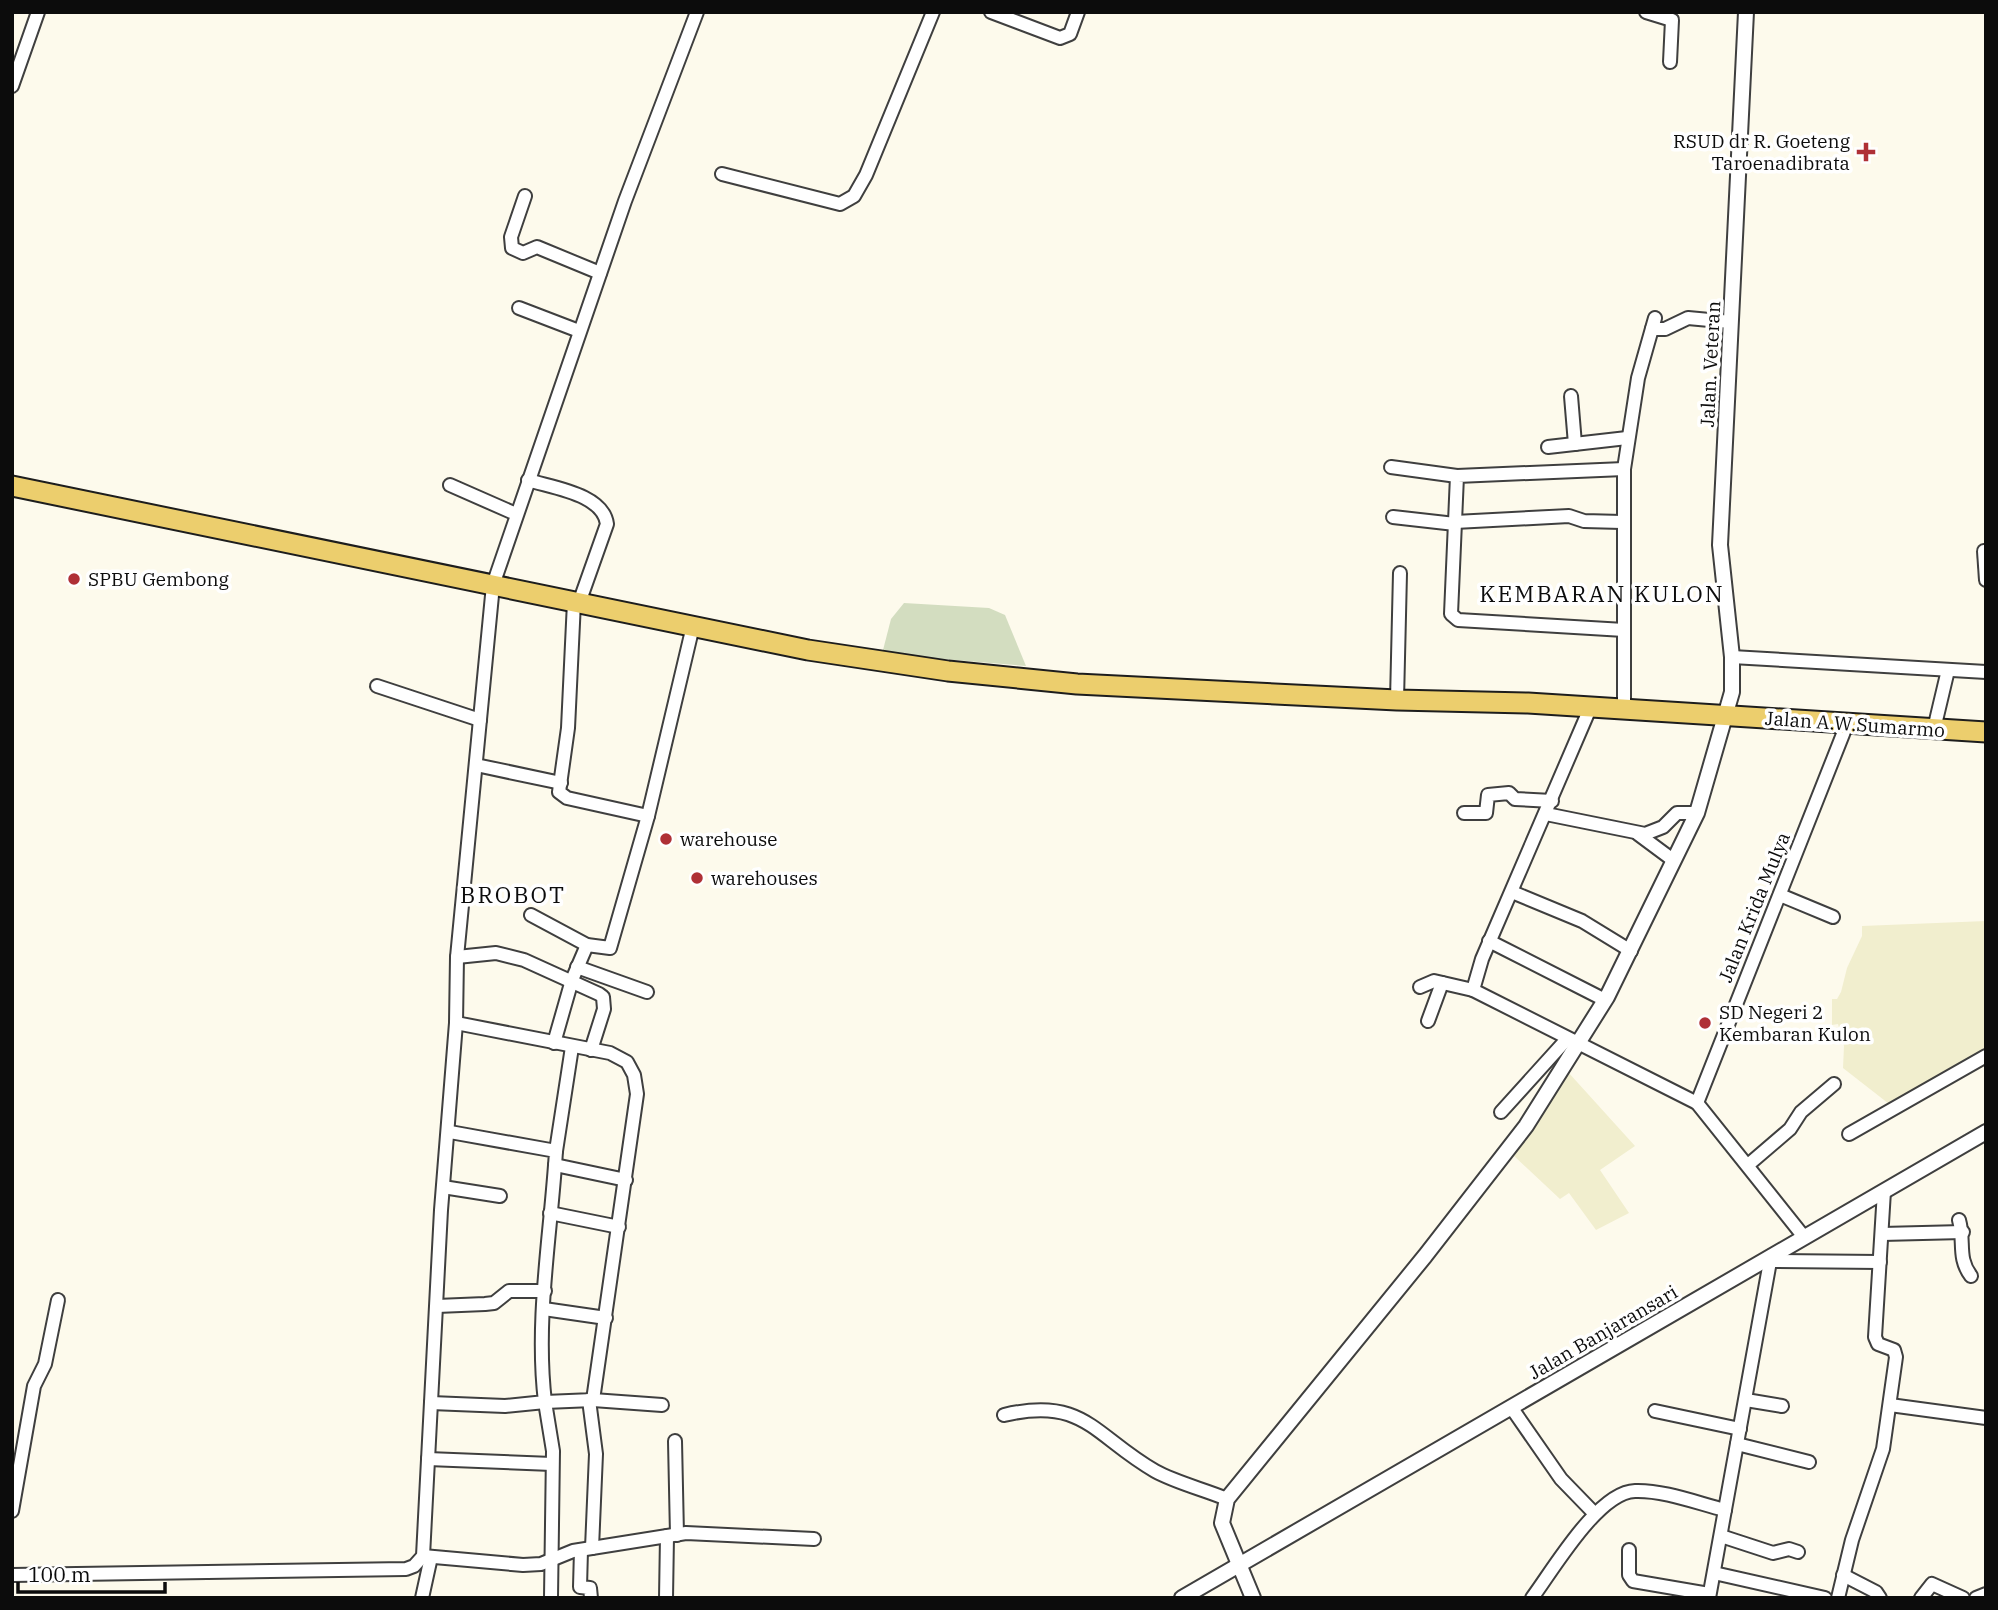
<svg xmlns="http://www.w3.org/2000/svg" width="1998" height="1610" viewBox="0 0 1998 1610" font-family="'IBM Plex Serif',serif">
<rect width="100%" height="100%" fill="#fdfaec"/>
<g fill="#f1eece">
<polygon points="1986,921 1986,1055 1893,1107 1843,1068 1844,1046 1838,1024 1832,1025 1832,999 1837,999 1841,992 1847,968 1862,936 1862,926"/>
<polygon points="1568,1072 1635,1146 1600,1170 1629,1213 1596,1230 1569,1193 1560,1199 1514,1156"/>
</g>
<polygon fill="#d3ddc0" points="904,603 989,608 1005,615 1026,666 882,654 891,619"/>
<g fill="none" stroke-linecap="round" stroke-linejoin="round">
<defs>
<g id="minor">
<polyline points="991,12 1060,38 1070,34 1078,12"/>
<polyline points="1646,12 1672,20 1670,62"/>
<polyline points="12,86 38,12"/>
<polyline points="722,174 840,204 854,196 866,175 933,12"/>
<polyline points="525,196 511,237 512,248 523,253 537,247 600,273"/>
<polyline points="519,308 579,331"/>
<polyline points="1652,329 1665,329 1688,318 1731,322"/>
<polyline points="1571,396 1575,444"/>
<polyline points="1548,447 1627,438"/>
<polyline points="1391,467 1457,476"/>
<polyline points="1624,469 1457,476 1451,614 1458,620 1624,630"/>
<path d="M528 480C553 488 603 494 607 524L579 603"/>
<polyline points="450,485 516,514"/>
<polyline points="1393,517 1455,524"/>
<polyline points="1455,522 1569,516 1584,521 1622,522"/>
<polyline points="1984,551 1986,580"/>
<polyline points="574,602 568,728 559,792 567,798 648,816"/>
<polyline points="1732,657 1986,672"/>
<polyline points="377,686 480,720"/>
<polyline points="1397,700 1400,573"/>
<polyline points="1591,706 1482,959 1473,990 1697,1103 1804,1237"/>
<polyline points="1624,708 1624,469 1638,378 1655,318"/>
<polyline points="1934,729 1948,670"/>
<polyline points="476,765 561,783"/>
<polyline points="1464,813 1486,813 1488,795 1509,793 1515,799 1552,801"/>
<polyline points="1546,814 1645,834 1663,827 1677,813 1697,813"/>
<polyline points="1638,834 1673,860"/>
<polyline points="1512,892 1582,921 1631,951"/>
<polyline points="1780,895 1833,917"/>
<polyline points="531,915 587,945 610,948 648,816 693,626"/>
<polyline points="1489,941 1605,1000"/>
<polyline points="457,957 496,953 524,960 599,994 603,997 604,1009 591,1050"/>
<polyline points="577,967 647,992"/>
<polyline points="1420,987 1434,981 1473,990"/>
<polyline points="1428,1021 1442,983"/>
<polyline points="456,1023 610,1053 627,1062 634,1075 637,1094 593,1400 545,1402 553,1451 551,1598"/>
<polyline points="554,1043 572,980 587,945"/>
<polyline points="1697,1103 1847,724"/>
<polyline points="1501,1112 1567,1039"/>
<polyline points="1849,1134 1986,1056"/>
<polyline points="556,1151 572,1047"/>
<polyline points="555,1165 626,1180"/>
<polyline points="1748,1165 1790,1129 1801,1112 1834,1084"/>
<polyline points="443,1187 500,1196"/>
<polyline points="550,1213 619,1227"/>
<path d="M1959 1220C1965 1241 1957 1258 1971 1276"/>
<polyline points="1882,1234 1963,1232"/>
<polyline points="1772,1261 1880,1262"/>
<polyline points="437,1306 485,1304 494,1303 509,1291 545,1291"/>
<polyline points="544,1309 606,1318"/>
<polyline points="589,1400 596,1454 592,1548"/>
<polyline points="593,1400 662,1405"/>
<polyline points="1746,1400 1782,1406"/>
<path d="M431 1403 505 1406 545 1402C535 1319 551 1234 556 1151L450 1132"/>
<polyline points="1890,1405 1986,1418"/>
<polyline points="1511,1407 1561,1479 1595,1514"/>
<polyline points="1655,1411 1740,1429"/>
<path d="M1004 1415C1084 1396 1094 1436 1155 1471 1177 1483 1203 1489 1227 1499"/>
<polyline points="675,1441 677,1535"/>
<polyline points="1737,1444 1809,1462"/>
<polyline points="428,1459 552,1464"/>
<polyline points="12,1511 34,1386 45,1364 58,1300"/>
<polyline points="1721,1536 1773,1553 1789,1549 1798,1552"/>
<polyline points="581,1550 580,1587 590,1588 591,1598"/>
<polyline points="1629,1550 1629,1575 1633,1581 1709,1594"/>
<polyline points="423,1556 523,1565 541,1564 573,1551 686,1533 814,1539"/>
<polyline points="1714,1573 1825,1598"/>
<polyline points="12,1575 406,1569 414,1566 423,1556 441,1210 456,1023 457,957 493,585 625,201 697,12"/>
<polyline points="1843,1575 1876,1592 1880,1598"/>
<polyline points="422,1598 431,1557"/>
<polyline points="666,1598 667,1536"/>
<path d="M1532 1598C1553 1570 1598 1492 1635 1491 1664 1490 1697 1503 1725 1510"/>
<polyline points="1709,1598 1771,1256"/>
<polyline points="1838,1598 1852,1540 1883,1449 1896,1357 1894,1350 1878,1344 1875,1337 1884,1191"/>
<polyline points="1921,1598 1932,1584 1963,1598"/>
<polyline points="1976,1598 1986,1594"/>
</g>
<g id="tertiary">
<polyline points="1182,1598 1986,1132"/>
<polyline points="1253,1598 1222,1523 1227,1499 1425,1256 1526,1126 1607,997 1697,813 1732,692 1732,657 1720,545 1746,12"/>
</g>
<polyline id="primary" points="12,486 808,650 948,671 1077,684 1397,700 1528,703 1986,732"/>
</defs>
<use href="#minor" stroke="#3f3f3f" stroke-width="16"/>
<use href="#tertiary" stroke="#3f3f3f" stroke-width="18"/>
<use href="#primary" stroke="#1d1d1d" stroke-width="23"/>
<use href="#minor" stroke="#fff" stroke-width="12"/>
<use href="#tertiary" stroke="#fff" stroke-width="14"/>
<use href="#primary" stroke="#ecce6d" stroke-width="19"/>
</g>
<g fill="#af3036" stroke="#fff" stroke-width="2.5">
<path d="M1862.5 141.5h7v7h7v7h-7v7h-7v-7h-7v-7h7z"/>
<circle cx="74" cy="579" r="7"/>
<circle cx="666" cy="839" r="7"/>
<circle cx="697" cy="878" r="7"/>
<circle cx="1705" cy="1023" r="7"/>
</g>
<g text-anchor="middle" stroke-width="7" stroke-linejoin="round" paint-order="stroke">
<g font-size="19" fill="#0c0c0c" stroke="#fff" text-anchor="start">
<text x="1850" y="148" text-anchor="end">RSUD dr R. Goeteng<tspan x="1850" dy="22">Taroenadibrata</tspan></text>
<text x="88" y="586">SPBU Gembong</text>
<text x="680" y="846">warehouse</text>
<text x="711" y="885">warehouses</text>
<text x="1719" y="1019">SD Negeri 2<tspan x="1719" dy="22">Kembaran Kulon</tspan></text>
</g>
<g font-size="19" fill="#0c0c0c" stroke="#fff">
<text transform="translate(1710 364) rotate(-87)" y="7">Jalan. Veteran</text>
<text transform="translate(1855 724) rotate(4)" y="7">Jalan A.W.Sumarmo</text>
<text transform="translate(1754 907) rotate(-68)" y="7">Jalan Krida Mulya</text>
<text transform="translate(1603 1332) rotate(-30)" y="7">Jalan Banjaransari</text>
</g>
<g font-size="23" letter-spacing="2" fill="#0c0c0c" stroke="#fff">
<text x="1602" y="602">KEMBARAN KULON</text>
<text x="513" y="903">BROBOT</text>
</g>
</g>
<rect width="1998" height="1610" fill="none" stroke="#0c0c0c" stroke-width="28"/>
<path d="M18 1582v10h147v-10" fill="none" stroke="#0c0c0c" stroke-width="3.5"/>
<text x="28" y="1582" font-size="21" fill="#0c0c0c" stroke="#ffffff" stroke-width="5" paint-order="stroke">100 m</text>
</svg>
